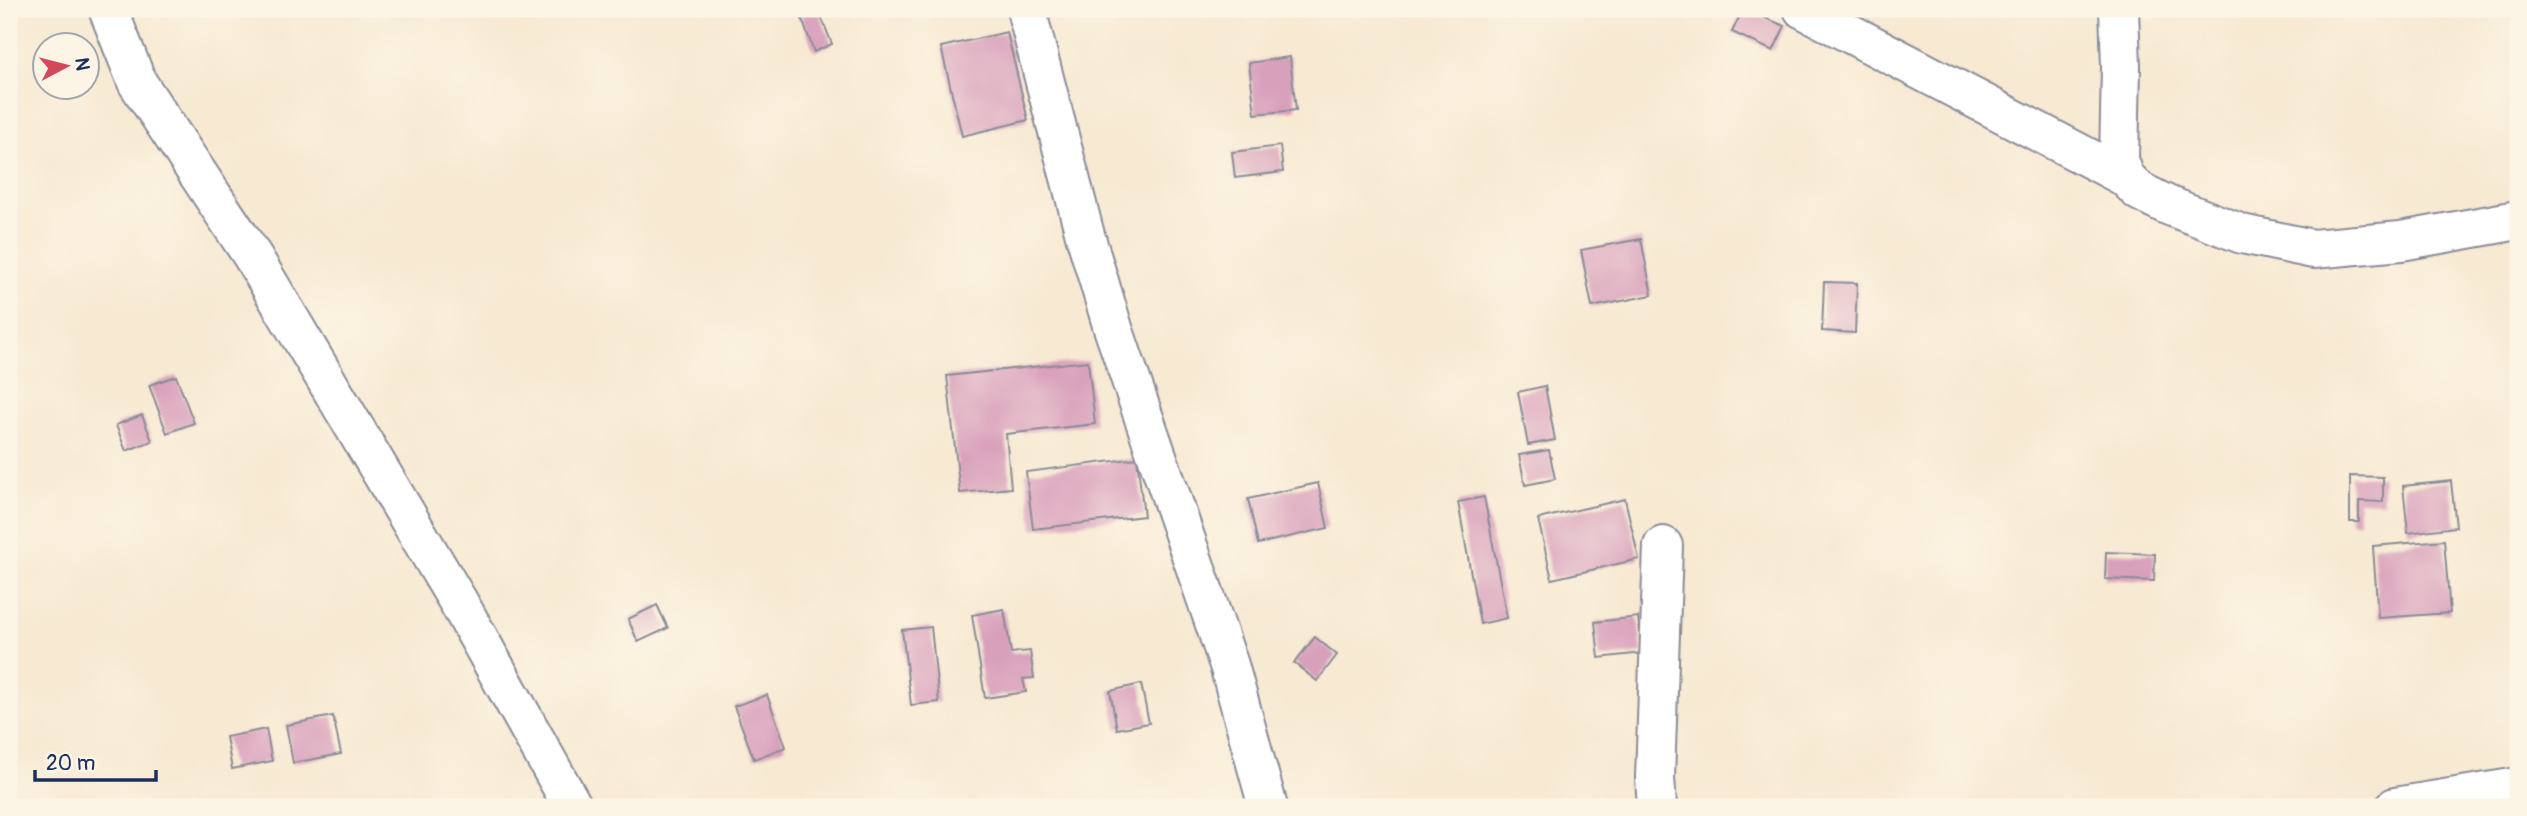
<svg xmlns="http://www.w3.org/2000/svg" width="2527" height="816" viewBox="0 0 2527 816" font-family="Pangolin,sans-serif">
<rect width="100%" height="100%" fill="#fcf5e5"/>
<filter id="ink" filterUnits="userSpaceOnUse"><feTurbulence type="fractalNoise" baseFrequency=".0143" numOctaves="2"/><feDisplacementMap in="SourceGraphic" scale="14" xChannelSelector="R" yChannelSelector="G"/><feConvolveMatrix kernelMatrix="1 2 1 2 8 2 1 2 1" color-interpolation-filters="sRGB"/></filter>
<filter id="wash" filterUnits="userSpaceOnUse"><feTurbulence type="fractalNoise" baseFrequency=".00686" numOctaves="4" result="noise"/><feDisplacementMap in="SourceGraphic" scale="28" xChannelSelector="R" yChannelSelector="G"/><feGaussianBlur stdDeviation="1.57" result="paint"/><feColorMatrix in="noise" values="0 0 0 0 0 0 0 0 0 0 0 0 0 0 0 0 0 1.4 0 .05"/><feComposite in="paint" operator="in"/></filter>
<g filter="url(#wash)">
<rect width="100%" height="100%" fill="#f7e9d2"/>
<g id="blocks">
<g fill="#d9a0bc">
<polygon points="818,9 832,44 814,52 801,16"/>
<polygon points="1705,9 1724,9 1720,17"/>
<polygon points="1743,9 1785,26 1773,51 1732,32"/>
<polygon points="1007,32 1028,120 962,136 941,47"/>
<polygon points="1290,57 1296,110 1255,114 1249,63"/>
<polygon points="1280,146 1283,172 1235,178 1232,152"/>
<polygon points="1641,239 1652,295 1592,307 1581,250"/>
<polygon points="1824,282 1857,283 1855,333 1822,331"/>
<polygon points="1088,361 1095,424 1006,434 1011,488 960,493 947,376"/>
<polygon points="176,376 194,423 167,433 149,385"/>
<polygon points="1545,386 1555,440 1528,445 1518,392"/>
<polygon points="142,415 152,441 126,451 116,425"/>
<polygon points="1549,450 1555,479 1525,485 1519,455"/>
<polygon points="1137,458 1144,516 1033,529 1026,472"/>
<polygon points="2350,476 2383,477 2383,502 2359,501 2359,522 2350,522"/>
<polygon points="2451,481 2456,527 2408,533 2403,486"/>
<polygon points="1318,483 1328,528 1258,544 1248,499"/>
<polygon points="1484,497 1507,618 1480,624 1458,502"/>
<polygon points="1625,499 1639,559 1552,579 1538,519"/>
<polygon points="2444,540 2450,613 2378,618 2373,546"/>
<polygon points="2106,552 2155,554 2154,581 2105,579"/>
<polygon points="657,605 668,628 638,642 628,619"/>
<polygon points="1004,609 1011,653 1030,651 1034,678 1023,679 1026,692 985,698 972,615"/>
<polygon points="1638,617 1642,653 1599,658 1595,622"/>
<polygon points="931,627 939,702 911,705 902,630"/>
<polygon points="1315,637 1337,655 1317,681 1294,663"/>
<polygon points="1141,684 1149,723 1117,729 1110,691"/>
<polygon points="767,695 786,747 754,759 734,706"/>
<polygon points="333,716 341,754 293,763 286,725"/>
<polygon points="266,729 272,761 232,769 226,737"/>
</g>
</g>
</g>
<g filter="url(#ink)">
<use href="#blocks" fill-opacity="0" stroke="#898c98" stroke-width="2"/>
<g fill="none" stroke-linecap="round" stroke-linejoin="round">
<defs>
<g id="street">
<polyline points="108,9 137,82 253,257 459,603 573,807"/>
<polyline points="1026,9 1085,235 1113,328 1229,665 1268,807"/>
<polyline points="1803,9 2125,177"/>
<polyline points="2119,9 2121,67 2119,160 2125,177 2139,191 2167,205 2242,234 2313,249 2401,241 2518,220"/>
<polyline points="1657,807 1655,778 1663,546"/>
</g>
<polyline id="primary" points="2395,807 2518,787"/>
</defs>
<use href="#street" stroke="#898c98" stroke-width="42"/>
<use href="#primary" stroke="#898c98" stroke-width="42"/>
<use href="#street" stroke="#fff" stroke-width="38"/>
<use href="#primary" stroke="#fff" stroke-width="38"/>
</g>
</g>
<rect width="2527" height="816" fill="none" stroke="#fcf5e5" stroke-width="35"/>
<g transform="translate(66 66) rotate(83)"><circle r="33" fill="#fcf5e5" stroke="#a2a6af" stroke-width="2"/>
<path d="M0-5L12 26L0 18L-12 26Z" fill="#d1495b"/>
<text y="-10" font-size="19" font-weight="bold" text-anchor="middle" fill="#1b2f5e">N</text>
</g>
<path d="M35 770v10h121v-10" fill="none" stroke="#1b2f5e" stroke-width="3.5"/>
<text x="46" y="770" font-size="21" fill="#1b2f5e" stroke="#fcf5e5" stroke-width="5" paint-order="stroke">20 m</text>
</svg>
